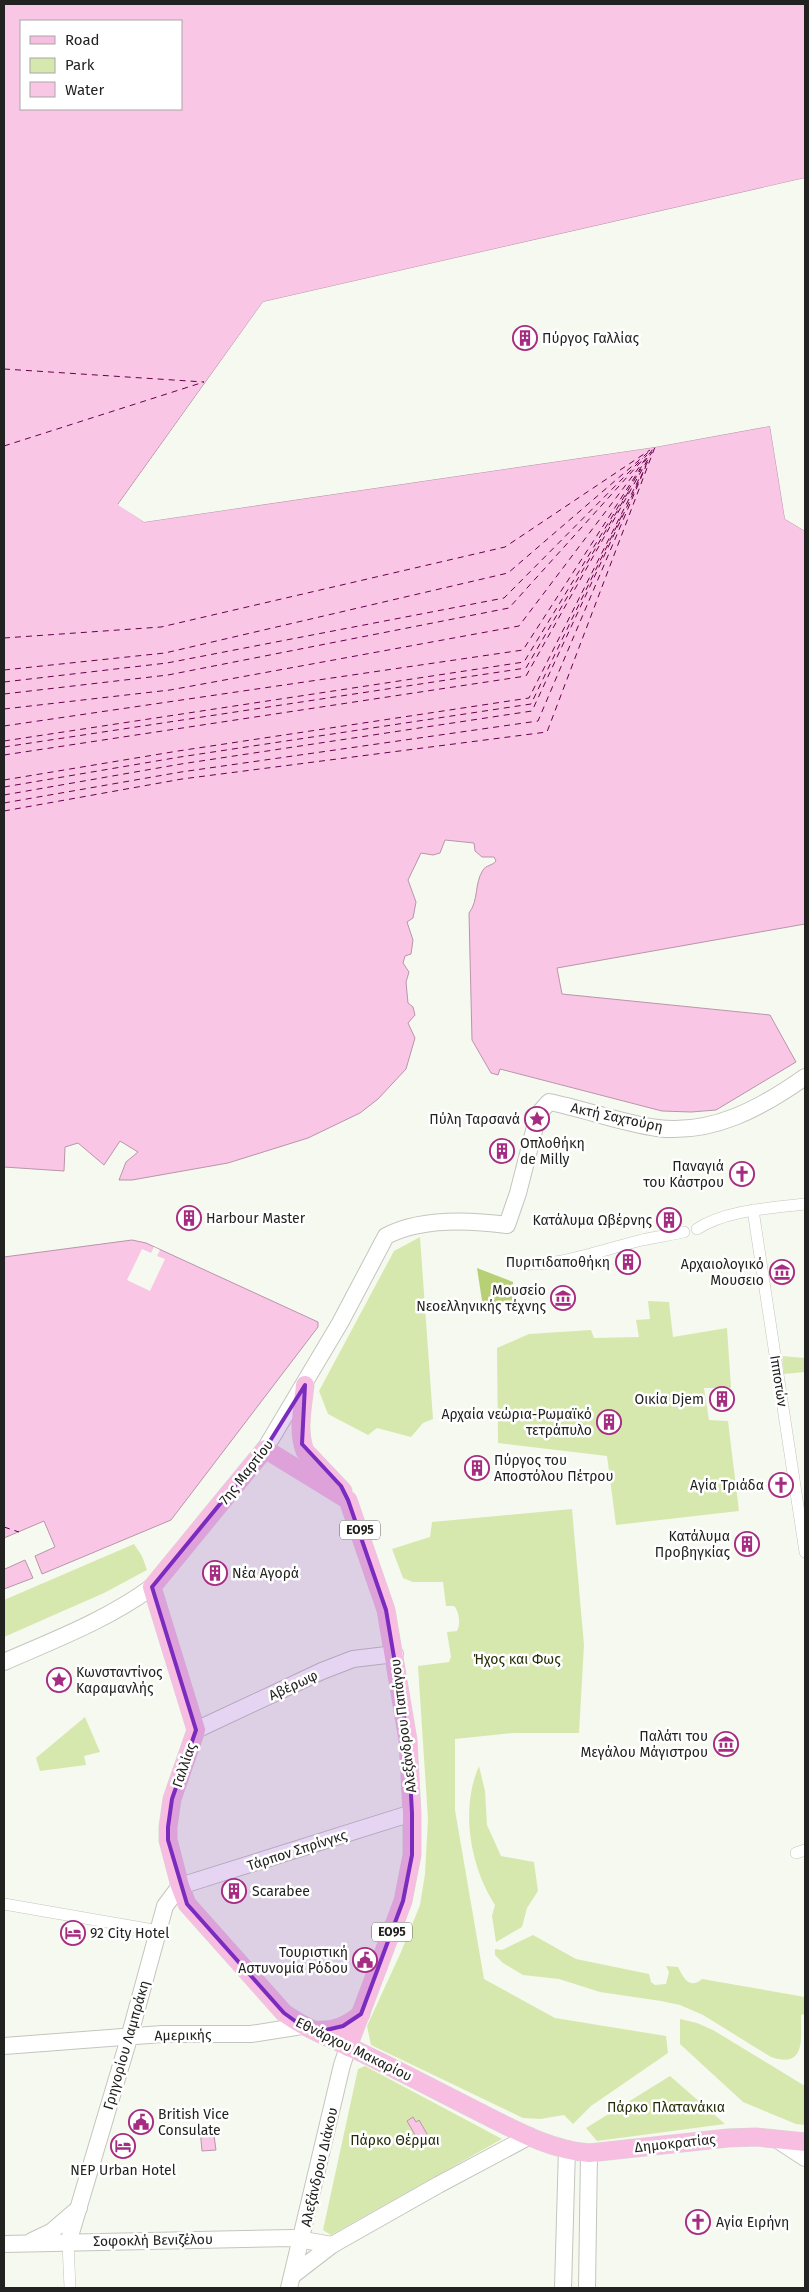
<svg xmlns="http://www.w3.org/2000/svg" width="809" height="2292" viewBox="0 0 809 2292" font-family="'Fira Sans',sans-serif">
<rect width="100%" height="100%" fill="#f6f9ef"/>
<g fill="#d7e8ae">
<polygon points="420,1237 433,1419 423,1423 411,1437 377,1428 368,1435 328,1414 319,1391 394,1251"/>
<polygon points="648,1301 669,1302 673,1337 727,1328 731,1388 704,1388 709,1420 728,1421 739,1511 616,1525 607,1456 498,1443 497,1348 529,1334 591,1330 594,1338 639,1337 636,1320 650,1319"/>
<polygon points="782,1356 805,1358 805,1372 784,1374"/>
<path d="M572 1509 584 1645 579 1733H513L455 1739V1810L484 1979 555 2018 666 2036 668 2053 591 2106 573 2124 564 2115 540 2119 523 2118 371 2045 367 2026 401 1952 420 1905 425 1874 428 1819 418 1666 449 1662 451 1657 447 1632 457 1631C461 1624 459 1611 454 1606H446L443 1582H413L403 1578 392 1549 430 1537 432 1522Z"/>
<polygon points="134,1544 142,1556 147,1570 104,1593 4,1637 4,1600"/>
<polygon points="85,1717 100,1752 84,1756 86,1765 40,1771 36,1758"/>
<path d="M479 1766 485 1791 487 1825 501 1856 534 1862 538 1891 527 1908 522 1927 496 1942 492 1916 495 1905C470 1866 460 1809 479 1766Z"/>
<path d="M533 1935 576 1959 649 1974 651 1982 655 1985 666 1984 669 1972 666 1966 678 1967C683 1977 689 1990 702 1979L805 1997V2014L801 2015C801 2039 806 2069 771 2057L703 2015 680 2005 661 2001 600 1992 559 1979 523 1975 503 1963 495 1955V1949L502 1950Z"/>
<polygon points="680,2019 697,2023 713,2030 805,2086 805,2125 796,2124 743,2102 680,2044"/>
<polygon points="365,2066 502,2139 331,2235 323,2230 358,2069"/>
<polygon points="670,2076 725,2124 597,2141 586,2128"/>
</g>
<polygon fill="#b7cf75" points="477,1268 513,1282 514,1304 483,1307"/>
<g fill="#fac6e5" stroke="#b995aa" fill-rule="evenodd">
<path d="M4 4H805V178L263 302 118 504 144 522 655 447 770 426 785 519 805 531V924L557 968 562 994 770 1015 796 1062 716 1110 691 1112 662 1111 500 1069 498 1075 491 1073 472 1040 469 913C479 900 474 884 483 870 486 865 492 866 496 861L494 857H482L475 851 474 843 445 840 440 853 433 855 421 853 408 880 416 902 413 918 407 922 413 940 411 954 405 956 403 963 409 972 406 982 408 1003 413 1007 415 1015 408 1023 415 1038 406 1069 378 1099 360 1113 308 1138 228 1163 132 1180H119L126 1162 138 1152 120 1141 104 1165 78 1143 65 1147 64 1171 4 1167ZM21 21H181V109H21Z"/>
<polygon points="132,1240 146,1243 318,1322 318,1327 171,1520 42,1574 35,1556 55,1547 44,1521 4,1538 4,1257"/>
<polygon points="25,1560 33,1578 4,1589 4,1566 5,1569"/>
<polygon points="413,2117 416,2122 419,2120 427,2134 424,2136 427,2142 421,2145 407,2121"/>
<polygon points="213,2128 216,2150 202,2151 200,2129"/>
</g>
<g fill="#f6f9ef">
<polygon points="805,178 805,181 264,304 121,504 145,520 654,444 770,424 773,426 787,518 805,528 805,531 785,519 770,426 655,447 144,522 118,505 263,302"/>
<polygon points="154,1247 160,1250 157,1256 165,1259 150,1291 127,1280 142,1249 151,1253"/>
</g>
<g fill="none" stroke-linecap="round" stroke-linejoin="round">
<g stroke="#65004b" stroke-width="1" stroke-dasharray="6 5" stroke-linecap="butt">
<polyline points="4,369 204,382"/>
<polyline points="4,446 204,382"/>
<polyline points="645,467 650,457"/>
<polyline points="4,638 161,627 505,547 650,450"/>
<polyline points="4,670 165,653 508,573 652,449"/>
<polyline points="4,682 167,663 504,598 643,458"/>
<polyline points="4,694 168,675 509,608 647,455"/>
<polyline points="4,709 170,690 519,626 653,449"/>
<polyline points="4,726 523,650 647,458"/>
<polyline points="4,741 524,662 641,469"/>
<polyline points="4,747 526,668 630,489"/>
<polyline points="4,755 526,676 652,452"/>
<polyline points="4,780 178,751 529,698 640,477"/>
<polyline points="4,787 180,757 531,704 624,511"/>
<polyline points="4,795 181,764 532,711 644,470"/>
<polyline points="4,803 181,772 538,721 646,466"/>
<polyline points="4,811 182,779 547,732 655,447"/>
<polyline points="4,1527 19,1532"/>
</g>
<defs>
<g id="street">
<polyline points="753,1210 805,1552"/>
<path d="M697 1229C725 1210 772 1208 805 1204"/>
<path d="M520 1264C563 1266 601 1250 642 1240 656 1237 670 1235 684 1232"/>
<polyline points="796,1853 805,1850"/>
<polyline points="4,1904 159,1931"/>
<polyline points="68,2243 70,2288"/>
</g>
<g id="secondary">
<path d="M265 1449 340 1323 386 1236C420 1218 470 1220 507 1225L518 1193 537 1119 541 1111 549 1102C585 1109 621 1123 657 1128 712 1135 761 1108 805 1077"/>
<path d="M4 1662C54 1640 107 1620 152 1587"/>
<polyline points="196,1730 322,1671 353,1659 395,1654"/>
<polyline points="4,2046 162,2034 251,2034 302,2026"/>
<polyline points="776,2139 805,2158"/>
<polyline points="32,2241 51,2232 79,2208"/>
<polyline points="68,2243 127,2045 165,1906 180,1886 412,1813"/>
<polyline points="4,2244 292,2238 332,2245"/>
<polyline points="293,2275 332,2245 438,2185 530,2136"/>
<polyline points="289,2288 342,2065 348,2047"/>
<polyline points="563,2288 567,2149"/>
<polyline points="587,2288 589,2153"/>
</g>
<g id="primary">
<path d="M305 1385C303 1406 297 1430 305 1451L343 1491"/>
<path d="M314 2030C333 2032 347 2026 361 2014"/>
<path d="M348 2047 403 1901 412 1855V1813L408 1740 386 1610 348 1500 265 1449 152 1587 196 1730 172 1799 168 1827V1840L180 1886 187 1904 284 2013C309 2031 338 2041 366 2055 404 2073 441 2093 479 2112 513 2129 550 2150 589 2153L728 2138 756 2137 805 2142"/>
</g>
</defs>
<use href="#street" stroke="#c3c6bd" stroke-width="12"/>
<use href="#secondary" stroke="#c3c6bd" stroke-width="18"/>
<use href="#primary" stroke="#d7d7d7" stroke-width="19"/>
<use href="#street" stroke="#fff" stroke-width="11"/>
<use href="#secondary" stroke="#fff" stroke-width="16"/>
<use href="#primary" stroke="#f7bee2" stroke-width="18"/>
</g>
<path fill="#7b2cbf" fill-opacity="0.2" stroke="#7b2cbf" stroke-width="4" stroke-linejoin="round" d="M305 1385 302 1444 341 1486 348 1500 386 1610 408 1740 412 1813V1855L403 1901 361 2014 343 2026 322 2031 302 2026 284 2013 187 1904 168 1840V1827L172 1799 196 1730 152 1587 265 1449Z"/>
<defs>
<symbol id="building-ring" viewBox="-11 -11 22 22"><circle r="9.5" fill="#fff" stroke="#a62c81" stroke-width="1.5"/><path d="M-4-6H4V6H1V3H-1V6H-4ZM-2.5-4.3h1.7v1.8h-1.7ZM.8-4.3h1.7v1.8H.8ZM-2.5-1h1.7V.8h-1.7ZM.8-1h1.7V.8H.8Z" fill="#a62c81"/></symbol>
<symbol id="sight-ring" viewBox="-11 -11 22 22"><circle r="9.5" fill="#fff" stroke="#a62c81" stroke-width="1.5"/><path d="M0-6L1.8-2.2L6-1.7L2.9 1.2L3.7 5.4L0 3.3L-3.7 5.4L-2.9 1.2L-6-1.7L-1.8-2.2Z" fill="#a62c81"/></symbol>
<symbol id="church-ring" viewBox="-11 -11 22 22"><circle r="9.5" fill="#fff" stroke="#a62c81" stroke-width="1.5"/><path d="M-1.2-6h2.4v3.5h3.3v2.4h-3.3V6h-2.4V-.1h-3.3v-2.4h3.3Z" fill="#a62c81"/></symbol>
<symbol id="museum-ring" viewBox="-11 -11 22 22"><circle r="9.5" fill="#fff" stroke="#a62c81" stroke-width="1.5"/><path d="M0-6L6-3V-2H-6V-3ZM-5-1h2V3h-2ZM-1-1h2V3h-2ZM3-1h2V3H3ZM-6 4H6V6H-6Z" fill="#a62c81"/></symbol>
<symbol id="hotel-ring" viewBox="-11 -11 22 22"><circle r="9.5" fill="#fff" stroke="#a62c81" stroke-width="1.5"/><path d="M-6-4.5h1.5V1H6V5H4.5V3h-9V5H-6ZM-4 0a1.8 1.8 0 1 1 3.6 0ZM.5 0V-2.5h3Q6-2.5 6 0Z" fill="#a62c81"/></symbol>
<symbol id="civic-ring" viewBox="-11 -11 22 22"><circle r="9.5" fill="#fff" stroke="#a62c81" stroke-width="1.5"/><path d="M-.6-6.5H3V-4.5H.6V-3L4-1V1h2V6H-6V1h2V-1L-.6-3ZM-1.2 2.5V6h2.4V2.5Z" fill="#a62c81"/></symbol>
</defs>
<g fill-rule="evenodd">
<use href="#building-ring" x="511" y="324" width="28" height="28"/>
<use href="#sight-ring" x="523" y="1105" width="28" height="28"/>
<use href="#building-ring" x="488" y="1137" width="28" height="28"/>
<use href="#church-ring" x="728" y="1160" width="28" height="28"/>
<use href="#building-ring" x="175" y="1204" width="28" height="28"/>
<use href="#building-ring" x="655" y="1206" width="28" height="28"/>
<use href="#building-ring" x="614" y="1248" width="28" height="28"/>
<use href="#museum-ring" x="768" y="1258" width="28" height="28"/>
<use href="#museum-ring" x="549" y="1284" width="28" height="28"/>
<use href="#building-ring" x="708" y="1385" width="28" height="28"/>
<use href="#building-ring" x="595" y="1408" width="28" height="28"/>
<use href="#building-ring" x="463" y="1454" width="28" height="28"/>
<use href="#church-ring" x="767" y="1471" width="28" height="28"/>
<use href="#building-ring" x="733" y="1530" width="28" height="28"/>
<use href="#building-ring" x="201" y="1559" width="28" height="28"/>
<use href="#sight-ring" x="45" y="1666" width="28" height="28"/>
<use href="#museum-ring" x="712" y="1730" width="28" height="28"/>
<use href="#building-ring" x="220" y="1877" width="28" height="28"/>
<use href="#hotel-ring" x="59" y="1919" width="28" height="28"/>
<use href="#civic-ring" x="351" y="1946" width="28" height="28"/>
<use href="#civic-ring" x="127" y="2108" width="28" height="28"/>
<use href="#hotel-ring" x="109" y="2132" width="28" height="28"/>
<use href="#church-ring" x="684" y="2208" width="28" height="28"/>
</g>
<g text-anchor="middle" stroke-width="5" stroke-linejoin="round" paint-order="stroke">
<g fill="#fff" stroke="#646563" stroke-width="1">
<rect x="340" y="1520.5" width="40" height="19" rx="4"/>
<rect x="372" y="1922.5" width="40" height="19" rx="4"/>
</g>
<g font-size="12" font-weight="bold" fill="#222320">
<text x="360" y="1534">ΕΟ95</text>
<text x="392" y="1936">ΕΟ95</text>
</g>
<g font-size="14" fill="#222320" stroke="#fff" text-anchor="end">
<text x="542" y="343" text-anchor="start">Πύργος Γαλλίας</text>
<text x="520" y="1124">Πύλη Ταρσανά</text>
<text x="520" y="1148" text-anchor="start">Οπλοθήκη<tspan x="520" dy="16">de Milly</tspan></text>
<text x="724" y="1171">Παναγιά<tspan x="724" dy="16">του Κάστρου</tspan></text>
<text x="206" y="1223" text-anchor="start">Harbour Master</text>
<text x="652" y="1225">Κατάλυμα Ωβέρνης</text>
<text x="610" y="1267">Πυριτιδαποθήκη</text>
<text x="764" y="1269">Αρχαιολογικό<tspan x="764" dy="16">Μουσειο</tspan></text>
<text x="546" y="1295">Μουσείο<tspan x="546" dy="16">Νεοελληνικής τέχνης</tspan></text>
<text x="704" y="1404">Οικία Djem</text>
<text x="592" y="1419">Αρχαία νεώρια-Ρωμαϊκό<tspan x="592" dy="16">τετράπυλο</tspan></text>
<text x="494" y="1465" text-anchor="start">Πύργος του<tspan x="494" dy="16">Αποστόλου Πέτρου</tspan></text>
<text x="764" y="1490">Αγία Τριάδα</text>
<text x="730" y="1541">Κατάλυμα<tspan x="730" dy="16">Προβηγκίας</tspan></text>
<text x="232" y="1578" text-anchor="start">Νέα Αγορά</text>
<text x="76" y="1677" text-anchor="start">Κωνσταντίνος<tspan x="76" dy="16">Καραμανλής</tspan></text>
<text x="708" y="1741">Παλάτι του<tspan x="708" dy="16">Μεγάλου Μάγιστρου</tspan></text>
<text x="252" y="1896" text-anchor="start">Scarabee</text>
<text x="90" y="1938" text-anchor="start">92 City Hotel</text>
<text x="348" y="1957">Τουριστική<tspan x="348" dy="16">Αστυνομία Ρόδου</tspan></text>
<text x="158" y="2119" text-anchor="start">British Vice<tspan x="158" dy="16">Consulate</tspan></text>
<text x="123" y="2175" text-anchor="middle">NEP Urban Hotel</text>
<text x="716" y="2227" text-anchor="start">Αγία Ειρήνη</text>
</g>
<g font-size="14" fill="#222320" stroke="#fff">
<text transform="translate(617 1117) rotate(12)" y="5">Ακτή Σαχτούρη</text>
<text transform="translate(779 1381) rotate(81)" y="5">Ιπποτών</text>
<text transform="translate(246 1472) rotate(-52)" y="5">7ης Μαρτίου</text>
<text transform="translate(293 1685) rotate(-25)" y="5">Αβέρωφ</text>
<text transform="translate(403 1726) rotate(-97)" y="5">Αλεξάνδρου Παπάγου</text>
<text transform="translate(184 1765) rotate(-71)" y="5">Γαλλίας</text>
<text transform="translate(297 1850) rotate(-18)" y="5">Τάρπον Σπρίνγκς</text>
<text transform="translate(183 2035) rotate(-1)" y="5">Αμερικής</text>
<text transform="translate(126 2045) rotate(-74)" y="5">Γρηγορίου Λαμπράκη</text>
<text transform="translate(354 2049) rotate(26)" y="5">Εθνάρχου Μακαρίου</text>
<text transform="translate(675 2143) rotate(-6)" y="5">Δημοκρατίας</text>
<text transform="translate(319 2167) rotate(-77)" y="5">Αλεξάνδρου Διάκου</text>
<text transform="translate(153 2240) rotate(-1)" y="5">Σοφοκλή Βενιζέλου</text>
</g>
<g font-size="14" fill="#252d07" stroke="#fff">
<text x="517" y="1664">Ήχος και Φως</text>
<text x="666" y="2112">Πάρκο Πλατανάκια</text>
<text x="395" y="2145">Πάρκο Θέρμαι</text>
</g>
</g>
<rect width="809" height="2292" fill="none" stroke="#222320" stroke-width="10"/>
<rect x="20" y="20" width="162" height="90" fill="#ffffff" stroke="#a7a7a6"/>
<rect x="30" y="36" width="25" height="8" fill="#f7bee2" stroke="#a7a7a6"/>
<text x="65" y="45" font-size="15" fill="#222320">Road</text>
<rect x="30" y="58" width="25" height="15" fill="#d7e8ae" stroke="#a7a7a6"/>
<text x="65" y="70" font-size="15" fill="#222320">Park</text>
<rect x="30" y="82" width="25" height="15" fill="#fac6e5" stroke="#a7a7a6"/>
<text x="65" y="95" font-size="15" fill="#222320">Water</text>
</svg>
